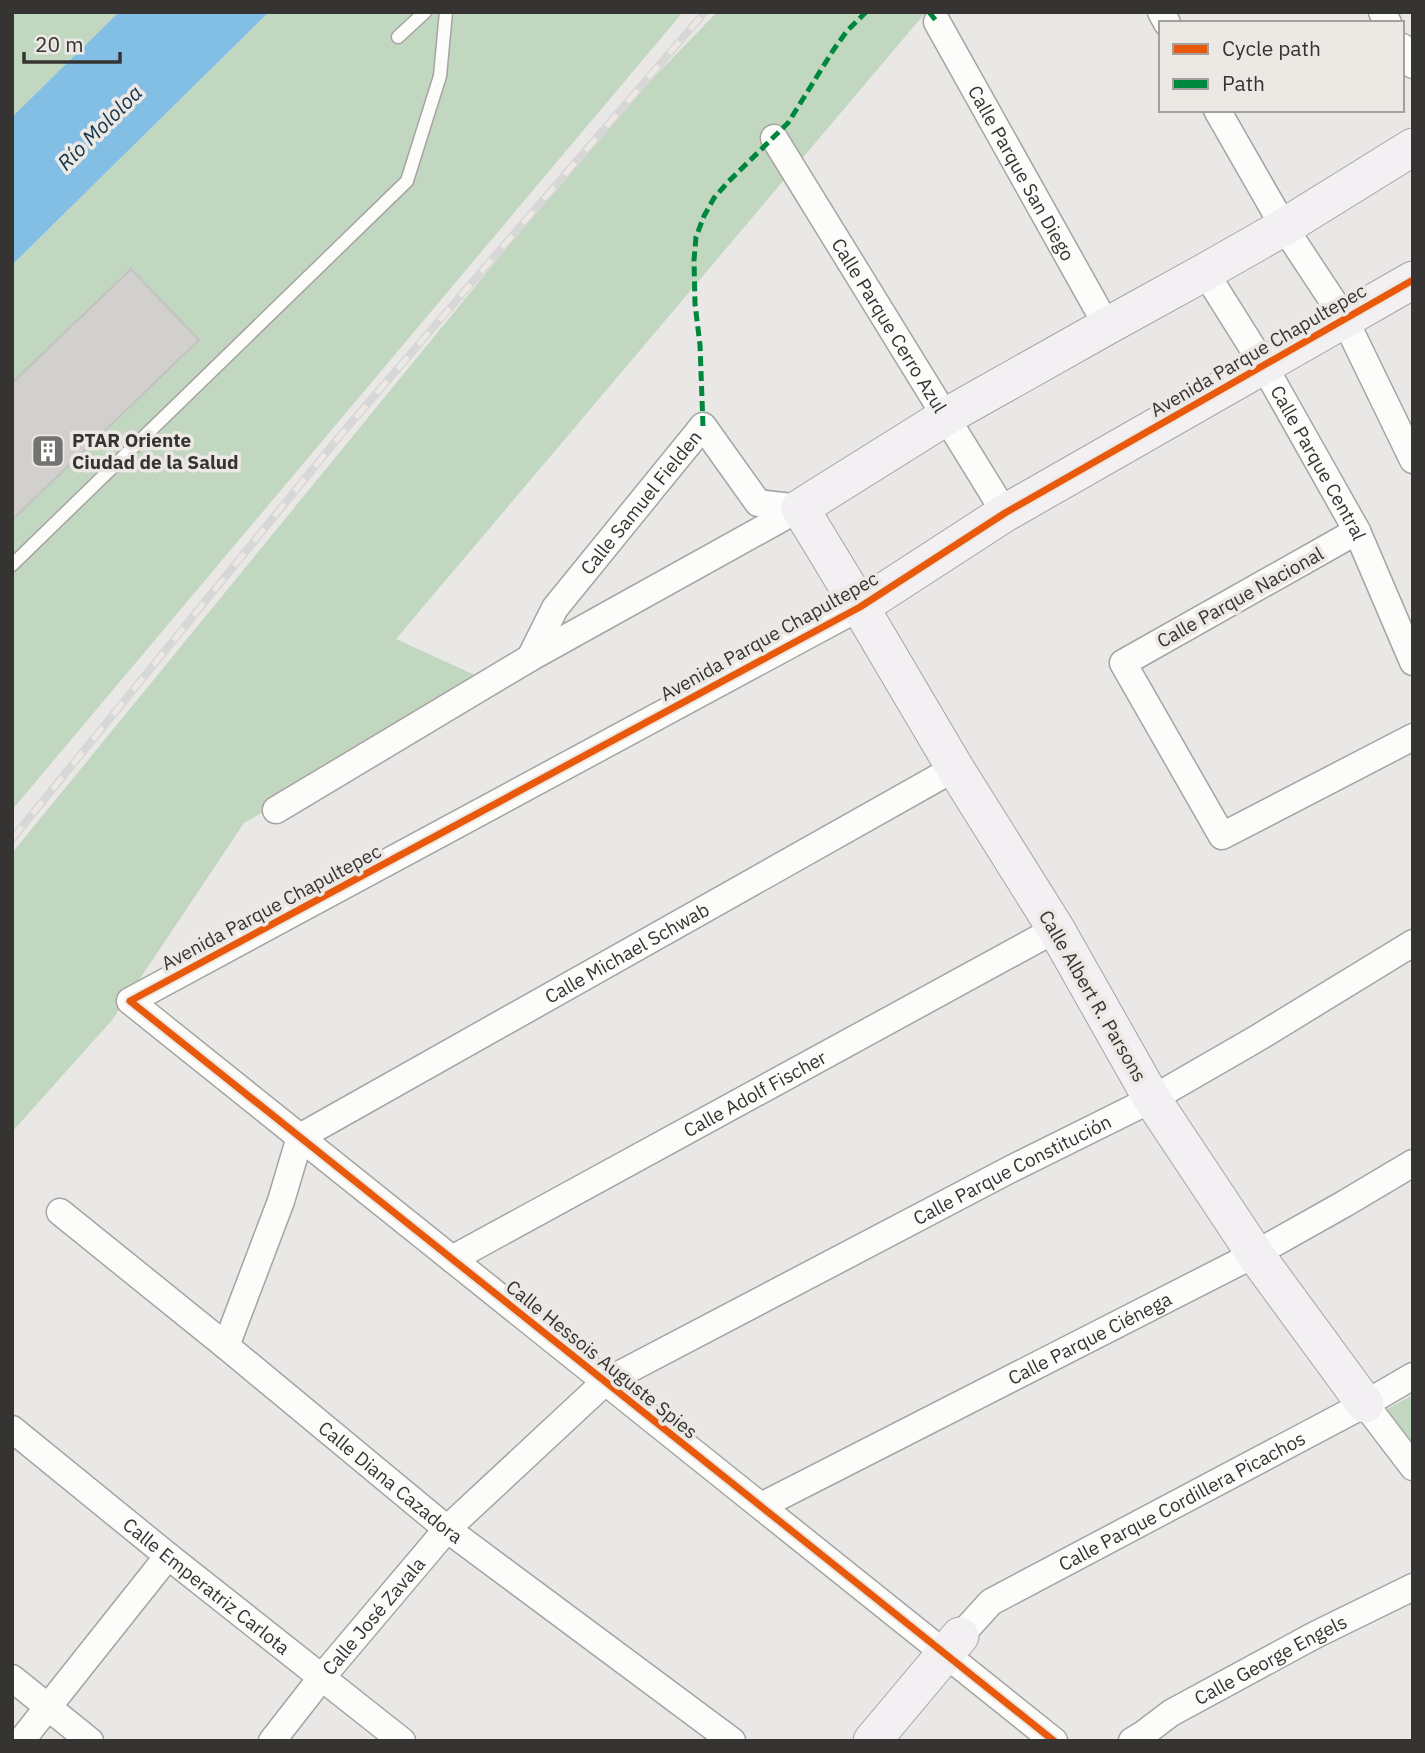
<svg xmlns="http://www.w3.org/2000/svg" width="1425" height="1753" viewBox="0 0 1425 1753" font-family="'IBM Plex Sans',sans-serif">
<rect width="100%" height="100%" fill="#eae8e6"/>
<g fill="#c2d7c0">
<polygon points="12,12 119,12 12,117"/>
<polygon points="269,12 683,12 12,810 12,265"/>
<polygon points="717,12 926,12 396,639 490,682 244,823 113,1019 12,1132 12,853 603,130"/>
<polygon points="1413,1395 1413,1457 1387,1409"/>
</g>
<polygon fill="#83bee4" points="119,12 269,12 12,265 12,117"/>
<polygon fill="#d1d0cf" stroke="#c2c2c1" stroke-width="2" points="131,269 199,340 12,520 12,383"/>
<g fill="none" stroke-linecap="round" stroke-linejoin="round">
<defs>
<g id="lane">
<polyline points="398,37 425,12"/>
<polyline points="12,565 407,181 440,76 446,12"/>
</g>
<g id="street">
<polyline points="1161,12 1167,23"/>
<polyline points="1382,12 1388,23"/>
<path id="s1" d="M937 22 1107 326"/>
<polyline points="1402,47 1413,65"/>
<polyline points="1217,110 1284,227 1344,318 1413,460"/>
<path id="s2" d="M774 138 1005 513"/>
<path id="s3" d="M1205 272 1264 366 1357 531 1413 662"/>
<polyline points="1357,531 1123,663 1222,836 1413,737"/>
<polyline points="860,607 130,1001 1054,1741"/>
<path id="s4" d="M530 658 555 608 703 426 758 503 800 508"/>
<polyline points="276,810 530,658 800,508"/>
<path id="s5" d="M60 1212 226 1346 447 1529 732 1741"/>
<path id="s6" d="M452 1259 1056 929"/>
<path id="s7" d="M226 1346 281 1201 300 1137 955 768"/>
<polyline points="1365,1404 1413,1467"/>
<path id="s8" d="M12 1429 168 1556 402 1741"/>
<path id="s9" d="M761 1506 1255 1254 1344 1204 1413 1163"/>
<path id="s10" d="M960 1636 991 1602 1365 1404 1413 1376"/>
<polyline points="12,1678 90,1741"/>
<polyline points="21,1741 168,1556"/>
<path id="s11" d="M272 1741 322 1677 447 1529 605 1382 1009 1170 1152 1099 1256 1039 1413 943"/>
<path id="s12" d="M1132 1741 1142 1735 1171 1713 1315 1635 1413 1587"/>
</g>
<g id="secondary">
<polyline points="860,607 1005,513 1413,280"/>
<polyline points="1365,1404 1255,1254 1152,1099 1056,929 955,768 860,607 800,508 947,416 1107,326 1205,272 1284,227 1413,147"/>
<polyline points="872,1741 960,1636"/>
</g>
</defs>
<use href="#lane" stroke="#a6a4a3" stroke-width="15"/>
<use href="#street" stroke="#a6a4a3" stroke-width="29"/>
<use href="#secondary" stroke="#a6a4a3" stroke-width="39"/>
<use href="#lane" stroke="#fcfcfb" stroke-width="12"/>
<use href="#street" stroke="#fcfcfb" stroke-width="26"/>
<use href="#secondary" stroke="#f2f0f2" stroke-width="37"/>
<defs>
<polyline id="rail" points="12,839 338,438 705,12"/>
</defs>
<use href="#rail" stroke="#d7d7d7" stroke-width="8"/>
<use href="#rail" stroke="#ece8e4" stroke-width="5" stroke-dasharray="16" stroke-linecap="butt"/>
<g stroke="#00873e" stroke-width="5" stroke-dasharray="10 5" stroke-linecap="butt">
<polyline points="929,12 937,22"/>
<polyline points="703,426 700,345 695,304 694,260 696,237 704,216 714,198 728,182 788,123 834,49 847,31 866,12"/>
</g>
<defs>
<polyline id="cycleway" points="1054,1741 130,1001 860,607 1005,513 1413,280"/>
</defs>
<use href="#cycleway" stroke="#ece8e4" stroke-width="11"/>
<use href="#cycleway" stroke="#e8590c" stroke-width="7"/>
</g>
<defs>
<symbol id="building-square" viewBox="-11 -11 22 22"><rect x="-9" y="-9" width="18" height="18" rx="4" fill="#747371" stroke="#ece8e4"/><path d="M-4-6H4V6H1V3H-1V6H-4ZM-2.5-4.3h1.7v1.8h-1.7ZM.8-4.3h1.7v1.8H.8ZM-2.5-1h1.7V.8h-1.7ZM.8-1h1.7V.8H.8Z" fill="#fff"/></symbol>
</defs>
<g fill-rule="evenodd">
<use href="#building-square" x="29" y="432" width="38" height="38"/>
</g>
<g text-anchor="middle" stroke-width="7" stroke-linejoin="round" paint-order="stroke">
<g font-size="19" fill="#353432" stroke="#ece8e4">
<text dy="7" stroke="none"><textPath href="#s1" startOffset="173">Calle Parque San Diego</textPath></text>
<text dy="7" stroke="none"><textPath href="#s2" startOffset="220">Calle Parque Cerro Azul</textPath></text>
<text transform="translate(1258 350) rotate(-30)" y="7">Avenida Parque Chapultepec</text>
<text dy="7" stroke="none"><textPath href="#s3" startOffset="222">Calle Parque Central</textPath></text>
<text dy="7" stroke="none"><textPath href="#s4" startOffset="192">Calle Samuel Fielden</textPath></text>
<text transform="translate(1240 597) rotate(-29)" y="7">Calle Parque Nacional</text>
<text transform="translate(769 636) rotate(-29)" y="7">Avenida Parque Chapultepec</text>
<text transform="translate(271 907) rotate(-28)" y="7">Avenida Parque Chapultepec</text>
<text dy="7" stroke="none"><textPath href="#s7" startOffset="597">Calle Michael Schwab</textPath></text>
<text transform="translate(1093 996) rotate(60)" y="7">Calle Albert R. Parsons</text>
<text dy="7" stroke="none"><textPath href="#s6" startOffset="345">Calle Adolf Fischer</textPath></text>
<text dy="7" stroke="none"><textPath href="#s11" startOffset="950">Calle Parque Constitución</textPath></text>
<text dy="7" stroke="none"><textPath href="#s9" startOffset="369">Calle Parque Ciénega</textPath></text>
<text transform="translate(602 1359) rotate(39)" y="7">Calle Hessois Auguste Spies</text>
<text dy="7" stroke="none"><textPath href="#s5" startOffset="427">Calle Diana Cazadora</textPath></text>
<text dy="7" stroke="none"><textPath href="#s10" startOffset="262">Calle Parque Cordillera Picachos</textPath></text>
<text dy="7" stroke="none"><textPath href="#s8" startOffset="250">Calle Emperatriz Carlota</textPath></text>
<text dy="7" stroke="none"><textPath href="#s11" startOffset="161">Calle José Zavala</textPath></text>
<text dy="7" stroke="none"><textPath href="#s12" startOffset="161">Calle George Engels</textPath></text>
</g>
<g font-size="19" font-weight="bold" fill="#353432" stroke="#ece8e4" text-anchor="start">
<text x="72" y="447">PTAR Oriente<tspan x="72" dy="22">Ciudad de la Salud</tspan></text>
</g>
<g font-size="21" font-style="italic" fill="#11364d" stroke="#ece8e4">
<text transform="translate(100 128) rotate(-45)" y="7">Río Mololoa</text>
</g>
</g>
<rect width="1425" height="1753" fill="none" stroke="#353432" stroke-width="28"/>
<rect x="1159" y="21" width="245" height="91" fill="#ece8e4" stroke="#a3a09d" stroke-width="2"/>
<rect x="1173" y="44" width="35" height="10" fill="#e8590c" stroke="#a3a09d" stroke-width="2"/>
<text x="1222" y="56" font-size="21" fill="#353432">Cycle path</text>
<rect x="1173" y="79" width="35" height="10" fill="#00873e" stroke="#a3a09d" stroke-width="2"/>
<text x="1222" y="91" font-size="21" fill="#353432">Path</text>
<path d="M24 52v10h96v-10" fill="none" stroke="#353432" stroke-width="3.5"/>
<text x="35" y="52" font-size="21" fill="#353432" stroke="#ece8e4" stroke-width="5" paint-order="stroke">20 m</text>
</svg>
